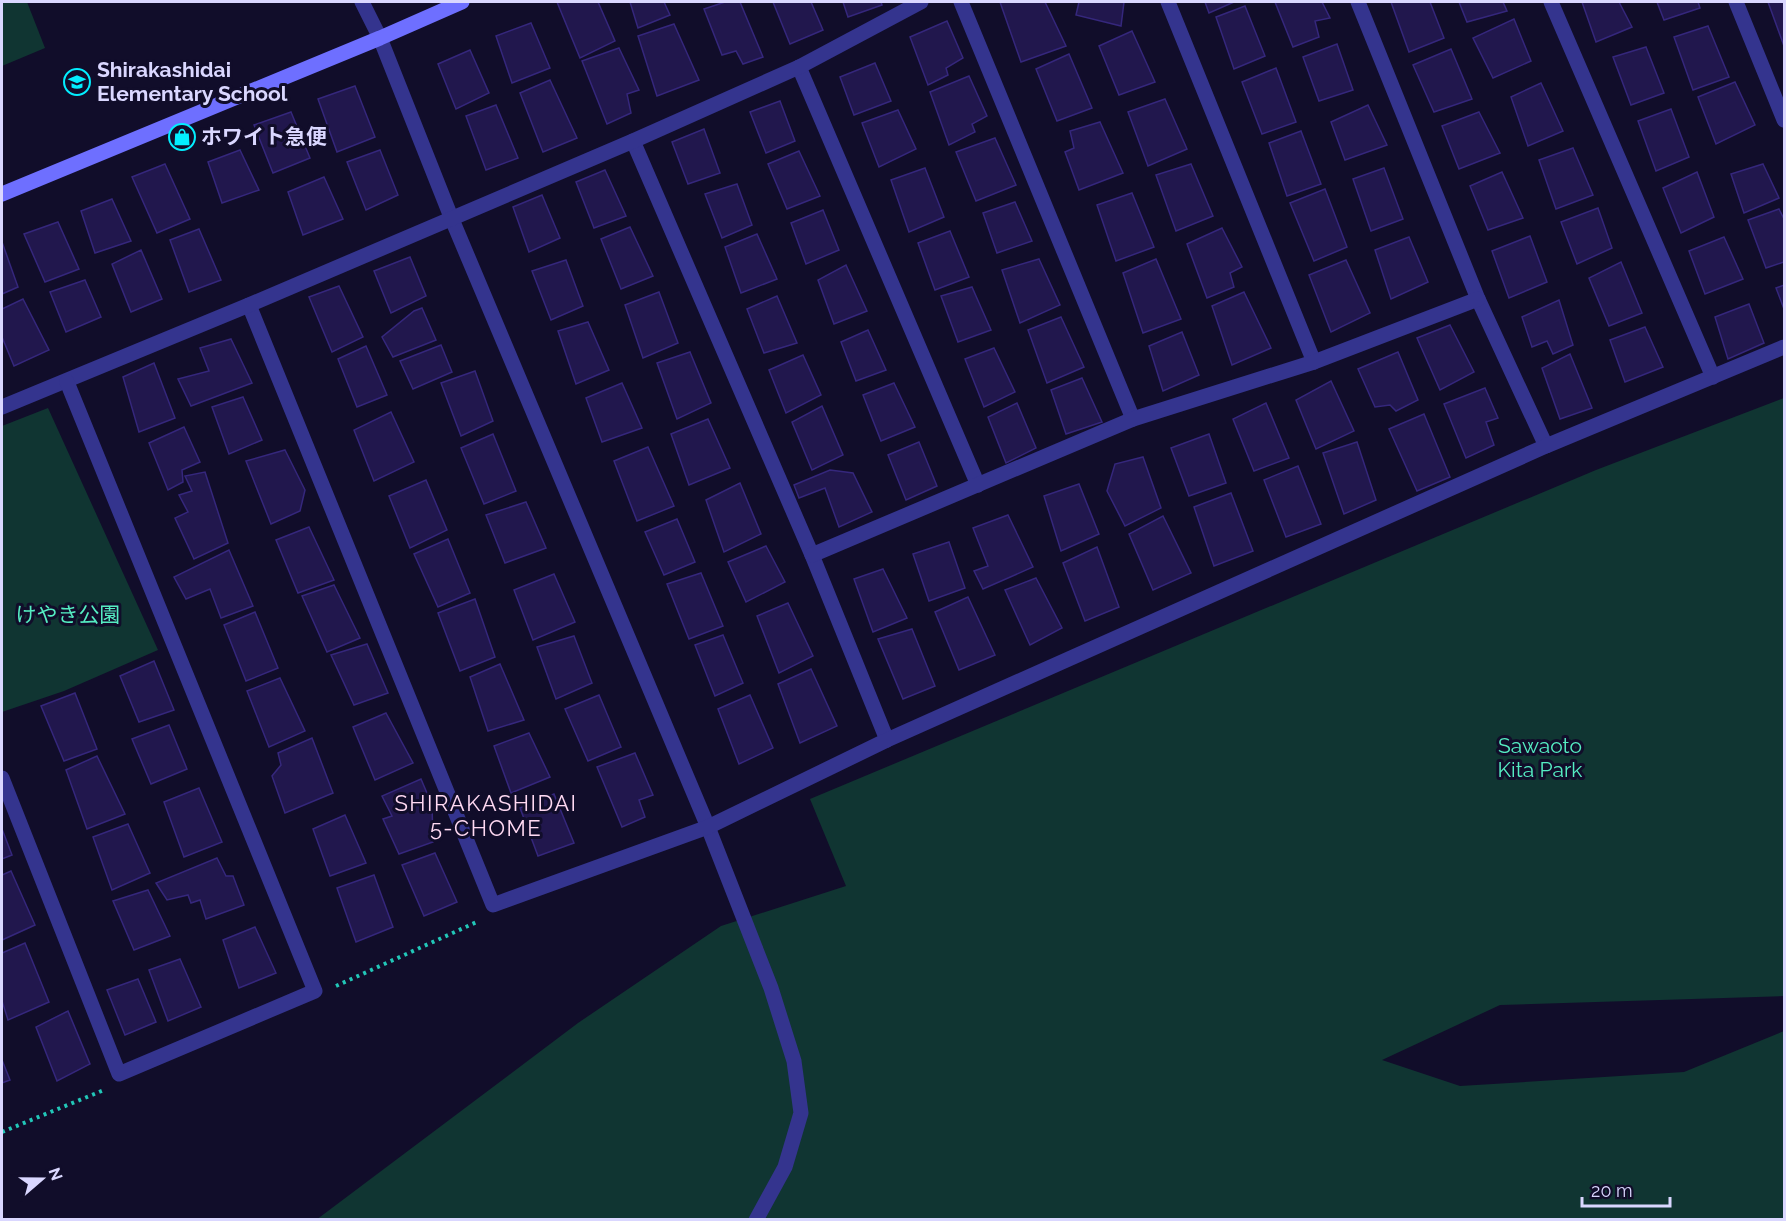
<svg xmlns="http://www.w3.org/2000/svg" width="1786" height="1221" viewBox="0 0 1786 1221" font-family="Raleway,'Noto Sans JP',sans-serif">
<rect width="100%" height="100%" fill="#110d2a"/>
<g fill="#103532">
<polygon points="2,2 27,2 45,48 2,66"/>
<polygon points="1784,398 1784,996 1500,1005 1382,1060 1460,1086 1684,1072 1784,1031 1784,1219 316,1220 578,1023 721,926 846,886 810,799 1596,470"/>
<polygon points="48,408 158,650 64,691 2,712 2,426"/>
</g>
<g fill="#21174d" stroke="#35277c" stroke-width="1.5">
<polygon points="557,2 598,2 615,41 580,58"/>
<polygon points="630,2 664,2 670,15 638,28"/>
<polygon points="725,2 740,2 763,57 743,64 736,51 722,55 704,9"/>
<polygon points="773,2 811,2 823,30 790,44"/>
<polygon points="843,2 881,2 882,5 848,17"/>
<polygon points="1000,2 1045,2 1066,46 1021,62"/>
<polygon points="1079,2 1124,2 1121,26 1076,15"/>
<polygon points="1205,2 1234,2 1209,13"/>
<polygon points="1275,2 1322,2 1330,18 1315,21 1319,37 1293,47"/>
<polygon points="1391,2 1430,2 1444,38 1409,52"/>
<polygon points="1459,2 1503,2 1507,11 1467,22"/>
<polygon points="1582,2 1619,2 1632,27 1596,42"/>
<polygon points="1657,2 1698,2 1700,8 1664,20"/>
<polygon points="1768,2 1784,2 1784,46"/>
<polygon points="1245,6 1265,56 1234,69 1216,17"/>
<polygon points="1514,19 1531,61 1493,78 1473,38"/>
<polygon points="947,21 963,58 946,68 948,75 928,85 910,37"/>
<polygon points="531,23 550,68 512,83 496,36"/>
<polygon points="674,24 699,80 657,96 638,36"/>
<polygon points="1708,26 1729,77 1693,90 1674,37"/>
<polygon points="1132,31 1155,82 1119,95 1099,46"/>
<polygon points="1337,44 1353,90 1319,101 1303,57"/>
<polygon points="1646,47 1664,93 1631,105 1613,57"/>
<polygon points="619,48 639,90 627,94 631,113 607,124 582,61"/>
<polygon points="1451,49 1472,99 1434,112 1413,65"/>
<polygon points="470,50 489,93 456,109 438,64"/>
<polygon points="1069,54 1092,108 1057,121 1036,69"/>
<polygon points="875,63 891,101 854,115 840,77"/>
<polygon points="1276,68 1296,122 1262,134 1242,82"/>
<polygon points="969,76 987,116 972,124 975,132 949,145 930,92"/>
<polygon points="550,80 577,138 543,152 520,93"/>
<polygon points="1735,82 1755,125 1716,144 1698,97"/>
<polygon points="1541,83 1563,131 1528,146 1511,97"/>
<polygon points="355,86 375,137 337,152 318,99"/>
<polygon points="1165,99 1187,149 1148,166 1128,112"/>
<polygon points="780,101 795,141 766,153 750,112"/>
<polygon points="496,105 518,158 486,170 466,116"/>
<polygon points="1368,105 1387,145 1345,160 1331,122"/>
<polygon points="1671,109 1689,157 1656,171 1638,121"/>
<polygon points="898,110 916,149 879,167 862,123"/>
<polygon points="291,112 310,158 273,173 254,125"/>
<polygon points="1479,112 1500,153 1459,169 1442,126"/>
<polygon points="1100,122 1123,173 1079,190 1065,152 1074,148 1070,131"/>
<polygon points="704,129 720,173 688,184 672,142"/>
<polygon points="1301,131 1321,184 1287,196 1269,143"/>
<polygon points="995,138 1016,185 976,201 956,152"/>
<polygon points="1573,148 1593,195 1556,209 1539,160"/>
<polygon points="240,150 259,190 222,203 208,162"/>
<polygon points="380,150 398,195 366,210 347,162"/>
<polygon points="799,151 820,196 787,209 768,164"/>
<polygon points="165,164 190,219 157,233 132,177"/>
<polygon points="1191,164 1213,216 1176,231 1156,175"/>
<polygon points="1763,164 1779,198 1744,213 1731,174"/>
<polygon points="925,168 944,217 909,232 891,180"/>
<polygon points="1384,168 1403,219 1371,231 1353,179"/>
<polygon points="605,170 626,216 594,228 576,182"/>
<polygon points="1502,172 1523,218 1488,230 1470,186"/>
<polygon points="1697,172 1714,217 1681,233 1663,188"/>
<polygon points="324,177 343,219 303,235 288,192"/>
<polygon points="737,184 752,225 722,238 705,194"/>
<polygon points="1325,189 1347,247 1314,261 1290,203"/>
<polygon points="1132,193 1154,247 1116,261 1097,205"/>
<polygon points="542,195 560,238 529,252 513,207"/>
<polygon points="112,199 131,241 95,253 81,211"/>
<polygon points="1015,202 1032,241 997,253 983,213"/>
<polygon points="1598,208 1612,248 1577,264 1561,222"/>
<polygon points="1779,209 1784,219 1784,262 1766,268 1748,220"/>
<polygon points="823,210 839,250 806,264 791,223"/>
<polygon points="58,222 79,269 45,282 24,234"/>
<polygon points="630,227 653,276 621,289 601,239"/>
<polygon points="1222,228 1242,267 1230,273 1234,287 1207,298 1187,244"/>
<polygon points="199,229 221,280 189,292 170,240"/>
<polygon points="950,231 969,277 935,290 918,243"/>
<polygon points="757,234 777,279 741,293 725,247"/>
<polygon points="1530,236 1547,282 1509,298 1492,251"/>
<polygon points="1409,237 1428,282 1391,299 1375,250"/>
<polygon points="1724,237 1743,279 1705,294 1689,251"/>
<polygon points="2,242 18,287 2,294"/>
<polygon points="141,250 162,299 131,312 112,264"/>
<polygon points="410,257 426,296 391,313 374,271"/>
<polygon points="1039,259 1060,305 1020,323 1002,270"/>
<polygon points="1156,259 1181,319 1143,333 1123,273"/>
<polygon points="566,260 583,306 551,320 532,271"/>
<polygon points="1346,260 1370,313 1331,332 1309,275"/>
<polygon points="1621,262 1642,313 1609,326 1589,278"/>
<polygon points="846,265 867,311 834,324 818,280"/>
<polygon points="85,280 101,317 66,332 50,292"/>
<polygon points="1784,285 1784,309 1776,288"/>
<polygon points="339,286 363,337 332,352 309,297"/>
<polygon points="972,287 991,330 958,342 941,296"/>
<polygon points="659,292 678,343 643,358 625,305"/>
<polygon points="1244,292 1271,348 1232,365 1212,306"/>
<polygon points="777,296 797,343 764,353 747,309"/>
<polygon points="23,299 49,350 14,366 2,337 2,309"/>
<polygon points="1559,300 1573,345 1553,354 1547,341 1532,347 1522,317"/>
<polygon points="1749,304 1764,343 1728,359 1715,317"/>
<polygon points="422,308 436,340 393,357 382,337 414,311"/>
<polygon points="1061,317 1084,367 1047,383 1028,330"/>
<polygon points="588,322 609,370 576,384 558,331"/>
<polygon points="1450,325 1474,372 1440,390 1417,338"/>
<polygon points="1645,327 1663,367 1625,382 1610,340"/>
<polygon points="868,330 886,370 856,381 841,342"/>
<polygon points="1182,332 1199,375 1163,391 1149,346"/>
<polygon points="231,339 252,383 191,406 178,379 209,371 200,348"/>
<polygon points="441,345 452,372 413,389 400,361"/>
<polygon points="366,346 387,395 357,407 338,359"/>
<polygon points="994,348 1015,392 984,407 965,359"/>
<polygon points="690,352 711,403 677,419 657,363"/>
<polygon points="1398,352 1418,400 1396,411 1390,405 1375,407 1358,369"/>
<polygon points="1570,354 1592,408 1560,419 1542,368"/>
<polygon points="803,355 821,395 786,413 769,370"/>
<polygon points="154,363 175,418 139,432 123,377"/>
<polygon points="475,371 493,421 461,436 441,383"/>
<polygon points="1082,378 1102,422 1066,434 1051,390"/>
<polygon points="1331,381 1354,431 1316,449 1296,400"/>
<polygon points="622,383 642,428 602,442 586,398"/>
<polygon points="894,383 915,427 881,441 863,395"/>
<polygon points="1485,388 1498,418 1486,422 1494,445 1466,458 1444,404"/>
<polygon points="243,397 262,440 229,454 212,407"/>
<polygon points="1017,403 1036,448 1006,463 988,417"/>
<polygon points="1266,403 1289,458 1254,471 1233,419"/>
<polygon points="822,406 843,455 812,470 792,422"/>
<polygon points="391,412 414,462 374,481 354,430"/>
<polygon points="1424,414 1450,477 1417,491 1389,429"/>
<polygon points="708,419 730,468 689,485 671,434"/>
<polygon points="184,427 200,462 182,470 183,482 168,490 149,443"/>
<polygon points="493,434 516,491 484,504 461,448"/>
<polygon points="1209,434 1226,483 1189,496 1171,448"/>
<polygon points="919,442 937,486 906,500 888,455"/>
<polygon points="1357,442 1376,500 1344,514 1323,453"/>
<polygon points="648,447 674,506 637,521 614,461"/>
<polygon points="285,450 305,490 300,511 271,524 246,461"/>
<polygon points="1143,457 1161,508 1125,526 1107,491 1115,464"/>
<polygon points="1298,466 1321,524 1286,537 1264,480"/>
<polygon points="830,470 853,473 872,512 839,527 825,488 799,498 794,485"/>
<polygon points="205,472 228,543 194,559 175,518 188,512 179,495 192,491 185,476"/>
<polygon points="426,480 447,530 410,548 389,496"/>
<polygon points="740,483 761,534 724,552 706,500"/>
<polygon points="1079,484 1099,534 1061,551 1044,496"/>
<polygon points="1231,493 1253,551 1214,566 1194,507"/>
<polygon points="526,502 546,548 505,563 486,515"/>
<polygon points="1008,515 1033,567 983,589 974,571 988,566 973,528"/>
<polygon points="1163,516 1191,573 1153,590 1129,534"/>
<polygon points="677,519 695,562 664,575 645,532"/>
<polygon points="309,527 334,580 298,593 276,540"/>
<polygon points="448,539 470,593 438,607 414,554"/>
<polygon points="949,542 965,588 929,601 913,554"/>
<polygon points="766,546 785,582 746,602 728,562"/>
<polygon points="1097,547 1119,607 1085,621 1063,563"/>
<polygon points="229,550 253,606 221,618 210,589 186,599 174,577"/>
<polygon points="883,569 907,618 873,632 854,579"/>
<polygon points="701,573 723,626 689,639 667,584"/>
<polygon points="554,574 575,622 533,640 514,590"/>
<polygon points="1036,578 1062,628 1030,645 1005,590"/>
<polygon points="334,585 360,638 327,652 302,596"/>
<polygon points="968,597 995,655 959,670 935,612"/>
<polygon points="475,599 495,657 460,671 438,613"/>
<polygon points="788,603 813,656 779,673 757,616"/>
<polygon points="255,612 278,668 246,681 224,625"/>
<polygon points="912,629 935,686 903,699 878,639"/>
<polygon points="723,635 743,683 715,696 695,645"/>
<polygon points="574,636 592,683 556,699 537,647"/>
<polygon points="367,644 388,693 354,705 331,655"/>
<polygon points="154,661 174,710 139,722 120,676"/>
<polygon points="500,664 524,720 488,731 470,677"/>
<polygon points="811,669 837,726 800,743 778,684"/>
<polygon points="280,678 305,731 269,747 247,691"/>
<polygon points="75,693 97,749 64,761 41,706"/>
<polygon points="599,695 621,747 588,761 565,709"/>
<polygon points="750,695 773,748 739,764 718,709"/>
<polygon points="386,713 413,763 375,780 353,727"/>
<polygon points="169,725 187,769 151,784 132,739"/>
<polygon points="529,733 550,777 511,793 494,746"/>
<polygon points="312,738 333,793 285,813 272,776 281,765 278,753"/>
<polygon points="635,753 653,795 639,800 645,817 622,827 597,767"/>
<polygon points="97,756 125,814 87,829 66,770"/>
<polygon points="421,779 432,805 433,842 399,854 383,819 392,816 382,796"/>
<polygon points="199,788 222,842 184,857 164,802"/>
<polygon points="554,794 574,843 538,856 520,808"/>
<polygon points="345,815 366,863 330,876 313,829"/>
<polygon points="128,824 150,873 112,890 93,837"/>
<polygon points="2,829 12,855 2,859"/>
<polygon points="435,853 457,902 424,916 402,865"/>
<polygon points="217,858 226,876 233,876 244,905 206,919 200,900 191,903 188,895 167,900 156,883"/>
<polygon points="11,871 35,925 2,940 2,875"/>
<polygon points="374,875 393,927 356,942 337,888"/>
<polygon points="148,890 170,936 134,950 113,901"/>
<polygon points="255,927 276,973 239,988 223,940"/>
<polygon points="25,943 49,1002 8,1020 2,1001 2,953"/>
<polygon points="180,959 201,1007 168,1021 149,970"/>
<polygon points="138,979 156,1022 125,1035 107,990"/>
<polygon points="68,1011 90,1064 57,1081 36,1027"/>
<polygon points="2,1060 10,1080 2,1083"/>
</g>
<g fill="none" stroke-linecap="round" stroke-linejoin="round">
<g stroke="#22c7b8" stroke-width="4" stroke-dasharray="3 4.5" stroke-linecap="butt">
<polyline points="336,986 479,921"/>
<polyline points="2,1132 104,1090"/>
</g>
<g stroke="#34348e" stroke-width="15">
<polyline points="362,2 380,38 451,217 708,827 771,988 794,1061 801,1113 785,1167 756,1220"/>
<polyline points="961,2 1133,419"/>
<polyline points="1168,2 1314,362"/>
<polyline points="1358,2 1478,299 1546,446"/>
<polyline points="1551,2 1713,377"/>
<polyline points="1736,2 1784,120"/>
<polyline points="799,67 978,485"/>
<polyline points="633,141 812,555 887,740"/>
<polyline points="249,305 493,905 708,827 887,740 1546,446 1784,347"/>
<polyline points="2,407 249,305 633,141 799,67 921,2"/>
<polyline points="812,555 1133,419 1314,362 1478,299"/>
<polyline points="2,778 119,1074 315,991 67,382"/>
</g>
<polyline stroke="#6e6fff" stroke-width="15" points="2,194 380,38 462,2"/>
</g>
<defs>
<symbol id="school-ring" viewBox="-11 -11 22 22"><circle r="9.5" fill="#110d2a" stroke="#03eeff" stroke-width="1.5"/><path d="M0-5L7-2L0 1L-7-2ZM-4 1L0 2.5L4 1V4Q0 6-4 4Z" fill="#03eeff"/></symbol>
<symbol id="shop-ring" viewBox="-11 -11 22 22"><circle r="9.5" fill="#110d2a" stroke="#03eeff" stroke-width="1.5"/><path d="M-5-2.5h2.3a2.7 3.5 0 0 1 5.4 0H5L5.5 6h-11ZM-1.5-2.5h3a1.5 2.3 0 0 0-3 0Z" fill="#03eeff"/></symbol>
</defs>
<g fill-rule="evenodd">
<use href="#school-ring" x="62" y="67" width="30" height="30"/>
<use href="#shop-ring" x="167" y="122" width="30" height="30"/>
</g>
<g text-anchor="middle" stroke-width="6" stroke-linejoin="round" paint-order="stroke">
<g font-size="21" font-weight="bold" fill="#dad7ff" stroke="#110d2a" text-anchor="start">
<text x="97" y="77">Shirakashidai<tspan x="97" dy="24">Elementary School</tspan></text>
<text x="201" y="144">ホワイト急便</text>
</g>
<g font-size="21" fill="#55edc2" stroke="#110d2a">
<text x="68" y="622">けやき公園</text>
<text x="1540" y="753">Sawaoto<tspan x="1540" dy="24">Kita Park</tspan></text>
</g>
<g font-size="22" letter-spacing="1.5" fill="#ffd9f2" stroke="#110d2a">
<text x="486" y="811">SHIRAKASHIDAI<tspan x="486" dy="25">5-CHOME</tspan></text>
</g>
</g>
<rect width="1786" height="1221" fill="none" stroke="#dad7ff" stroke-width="6"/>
<g transform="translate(42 1179) rotate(70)" stroke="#110d2a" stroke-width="4.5" paint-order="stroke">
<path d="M0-4.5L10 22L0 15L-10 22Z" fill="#dad7ff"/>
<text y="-9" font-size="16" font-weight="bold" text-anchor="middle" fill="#dad7ff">N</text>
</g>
<path d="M1582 1197v9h88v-9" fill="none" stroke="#dad7ff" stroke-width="3"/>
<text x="1591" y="1197" font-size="18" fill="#dad7ff" stroke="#110d2a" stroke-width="4.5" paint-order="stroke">20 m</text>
</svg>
